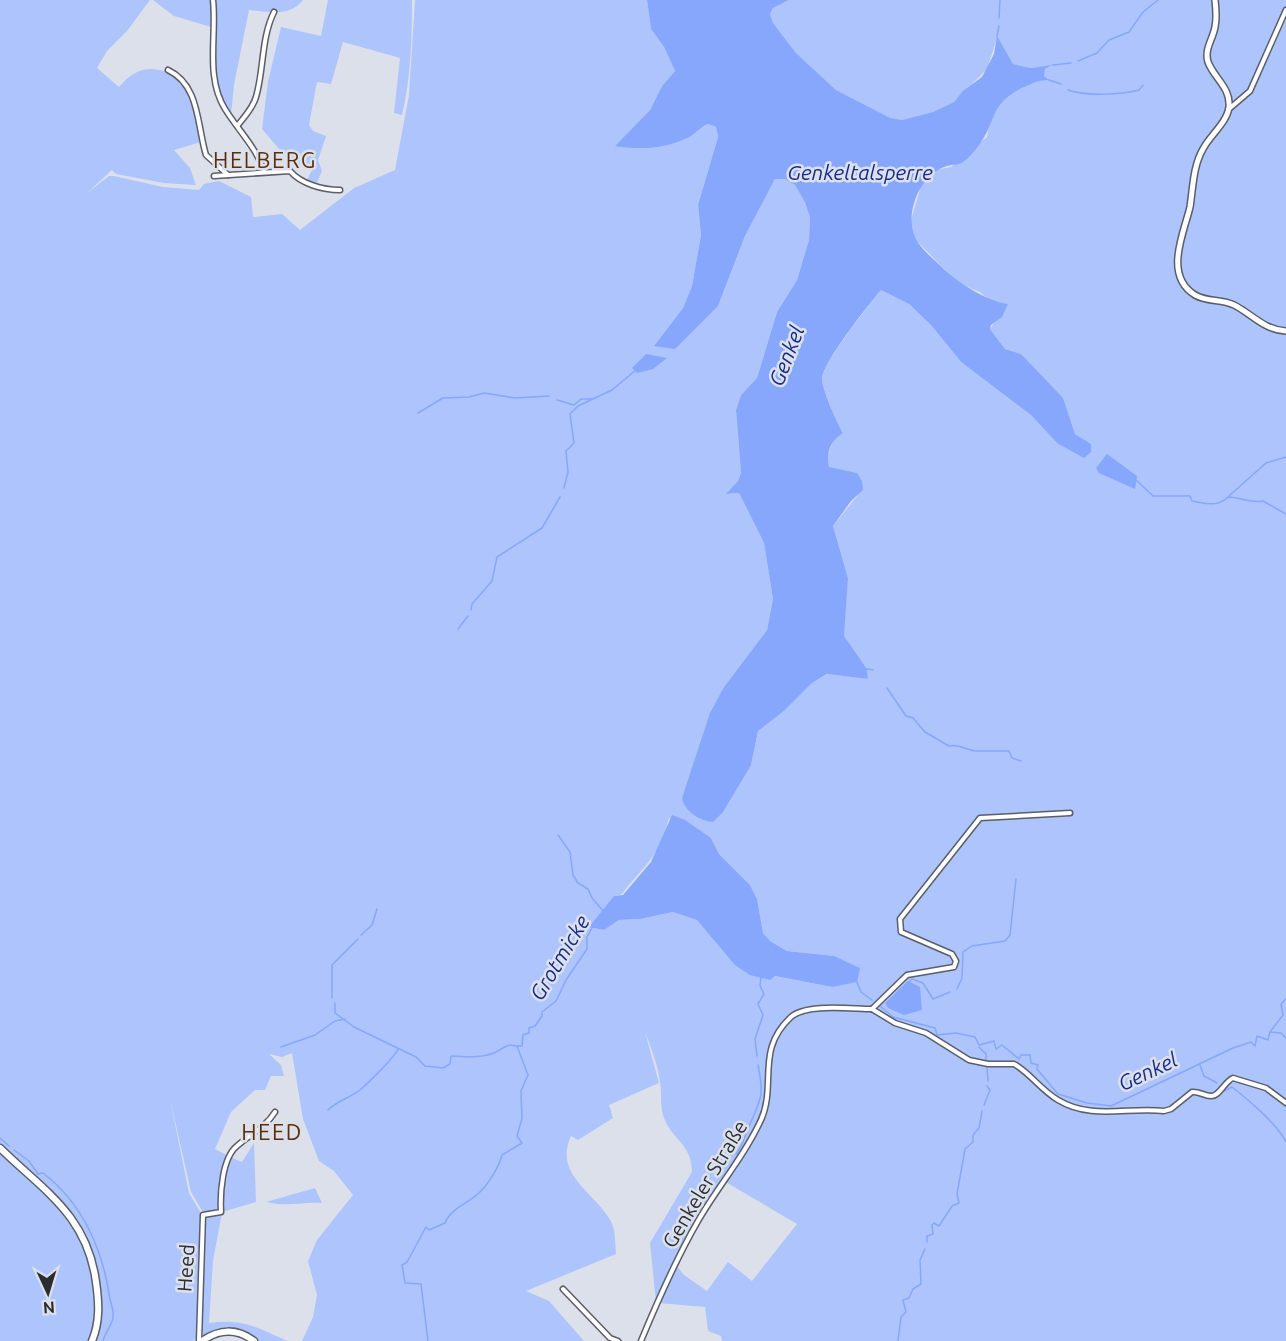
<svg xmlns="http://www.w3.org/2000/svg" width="1286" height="1341" viewBox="0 0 1286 1341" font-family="Ubuntu,sans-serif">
<rect width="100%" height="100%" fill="#dce0eb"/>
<g fill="#adc5fc" fill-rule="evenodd">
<path d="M0 0H150L127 31 107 51 97 68 119 87C137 65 157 64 181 80L195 114 201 142 174 150 190 168 196 185 164 183 116 174 112 170 87 193 109 176H114L163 187 199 190 204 184 219 181 251 197 253 217 282 214 300 230 354 188 395 170 409 95 415 0H647L651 29 664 47 675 71 662 86 650 110 615 146 690 136 708 124 716 127 718 137 698 205 701 235 692 286 683 308 654 346 718 306 745 236 775 179H785L795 185 806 202 810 217 809 240 797 280 777 312 757 378 741 395 736 410 741 473 738 481 727 494 739 493 764 543 773 599 767 630 724 687 682 798 751 765 758 731 784 711 812 683 828 674 868 679 867 669 843 636 848 578 833 526 862 490 856 473 829 468C828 451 829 443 843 433 837 423 823 390 822 380 821 365 870 304 881 290L909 304 931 325 961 362 1031 415 1057 443 1090 444 1075 434 1071 422 1021 354 1005 349 990 329 1007 304H995L980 292 958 283 915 239 910 223 922 183 936 170 951 167 987 137 990 122 1001 102 1013 91 1035 80 1048 79 1043 76 1045 69 1052 66 1031 68 1013 64 997 38 987 69 954 102 933 112 902 120 890 119 836 90 796 53 773 23 770 14 773 8 789 0H1286V1102L1267 1087 1238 1078 1265 1088 1286 1105V1341H722L721 1336 708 1331 705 1307 658 1303 676 1265 684 1275 707 1291 728 1262 752 1281 797 1224 724 1181 698 1219 656 1302 650 1243 692 1172C692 1143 670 1139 663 1115 660 1105 662 1093 660 1082 658 1065 651 1048 645 1032L659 1083 609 1105 613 1118 578 1140 571 1136C554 1173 591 1190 609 1218 616 1228 615 1242 616 1254L526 1291 549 1301 584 1341H302L313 1317 317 1295 308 1261 317 1240 353 1195 334 1171 319 1161 303 1119 292 1053 282 1057 269 1054 281 1065 284 1076H271L265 1090H255L231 1112 215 1149 228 1156 219 1189 220 1212 204 1214 191 1192 170 1099 189 1193 202 1215 197 1338 193 1341H0ZM669 818 711 838 719 854 750 885 757 899 763 933 770 941 787 951 834 956 832 987 774 976 711 935 697 920 673 912 640 919 619 920 604 930 592 927 614 896C624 895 622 893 628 886 651 860 659 853 669 818Z"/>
<path d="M153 0H303C290 17 268 12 249 10L234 85 231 115C212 95 213 54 211 27L174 16Z"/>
<path d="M328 0H412C412 39 411 77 402 115L394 113 400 58 343 42 331 84 317 82 309 125 313 131 326 136 318 160 322 171 315 187 305 184 312 170 287 158 262 129 268 82 281 27 321 36Z"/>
<polygon points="254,1143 256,1202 222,1212 221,1190 230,1157 242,1162"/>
<path d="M315 1188 322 1203C302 1202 286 1207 266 1202Z"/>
<path d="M222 1213 213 1261 209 1323C242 1318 259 1328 287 1341H256C244 1325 220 1329 203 1335 199 1295 205 1256 204 1215Z"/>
</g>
<g fill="#86a7fc">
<path d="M647 0H789L773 8 770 14 773 23 796 53 836 90 890 118 902 120 933 112 954 102 963 91 982 77 994 54 997 36 1013 64 1031 68 1053 65 1045 69 1044 76 1049 80C1037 80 1034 83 1024 87 987 104 998 123 976 149 957 173 957 159 938 170 918 181 905 215 915 237 920 249 936 261 946 271 958 283 991 303 1008 304L1002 317 991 325 990 329 1005 349 1021 354 1063 398 1075 434 1091 444V452L1084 458 1057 443 1031 415 961 362 931 325 909 304 881 290C869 304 820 366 822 380 823 391 837 423 843 433 829 443 827 451 829 467L857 473 862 481 863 490 851 501 833 526 848 578 844 636 867 669 868 679 827 674 812 683 784 711 758 731 751 765 723 812 713 822C700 821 684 811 682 798L710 713 724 687 767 630 773 599 764 543 739 493 726 494 738 481 741 473 736 410 741 395 757 378 777 312 797 280 809 240 810 217 805 202 795 185 785 179H775L745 236 718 306 675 349 654 346 683 308 692 286 701 235 698 205 718 137 716 127 708 124C701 127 696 133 689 137 666 149 640 150 615 146L650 110 662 86 675 71 664 47 651 29Z"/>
<polygon points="646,354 667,358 653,369 637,373 632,368"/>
<polygon points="1107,454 1137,476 1135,489 1099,473 1096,468"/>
<polygon points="672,815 685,820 711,838 719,854 750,885 757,899 763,933 770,941 787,951 834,956 860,968 857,982 832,987 775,976 770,980 750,975 735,965 697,920 673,912 640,919 619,920 604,930 589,927 614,896 623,895 651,862"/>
<polygon points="908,981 920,987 922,1010 904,1015 888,1008 885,1003"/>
</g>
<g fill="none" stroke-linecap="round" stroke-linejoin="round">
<g stroke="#86a7fc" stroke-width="1.5">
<polyline points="999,18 1000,0"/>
<polyline points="997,36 999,26"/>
<polyline points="1078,61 1097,53 1109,40 1129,32 1143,12 1158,0"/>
<polyline points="1053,65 1071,63"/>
<polyline points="1049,80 1061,84"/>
<path d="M1068 90C1084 96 1121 95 1139 90L1143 85"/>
<polyline points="557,400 574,405 581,399 592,399"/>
<polyline points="418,413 443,398 469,397 484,393 515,398 549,396"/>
<path d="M1135 479 1153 496H1190L1192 501C1205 503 1217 508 1228 497 1241 497 1251 504 1263 501L1286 514"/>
<polyline points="564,488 568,472 566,451 574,443 570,414 578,406 612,390 636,370"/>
<polyline points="1229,496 1266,463 1286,457"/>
<polyline points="471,610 472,604 492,581 497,557 542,528 560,497"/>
<polyline points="458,629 468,616"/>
<polyline points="866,669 873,670"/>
<path d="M887 688 906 716 913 718 925 732 949 746C960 743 968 752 979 751 989 751 999 751 1009 751L1012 758 1021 761"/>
<polyline points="558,835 570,852 573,875 578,883 588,889 592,898 603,911"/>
<polyline points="361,935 372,925 377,909"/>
<polyline points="856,980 861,992 872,1000"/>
<polyline points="909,982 912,979 923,983 933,999 950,992"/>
<polyline points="957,989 962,978 963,952 972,946 1005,941 1010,935 1016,879"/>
<polyline points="332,998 332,965 358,939"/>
<path d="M335 1003V1013L354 1027 416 1057 425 1066 443 1068 450 1064 451 1056C466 1056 479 1059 494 1053 503 1049 506 1043 516 1046"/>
<polyline points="880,1006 893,1017 935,1028 937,1035 956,1033 975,1037 979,1045 994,1041 996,1049 1002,1045 1019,1059 1021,1055 1030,1055 1031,1063 1038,1065 1037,1069 1058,1094 1087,1103 1111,1106 1233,1048 1251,1042 1255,1046 1257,1036 1268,1040 1270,1032 1281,1033 1286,1038"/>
<polyline points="1270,1032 1283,1015 1281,1004 1286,999"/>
<polyline points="281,1047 315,1035 335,1021 345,1019"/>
<polyline points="979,1047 986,1054 986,1061"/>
<polyline points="757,1056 755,1039 763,1015 758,1004 764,994 760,986 761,976"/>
<polyline points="1200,1065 1204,1076 1217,1083"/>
<polyline points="987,1068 988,1081"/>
<path d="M1224 1091 1232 1087C1249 1100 1277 1124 1286 1142"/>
<polyline points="984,1105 990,1090 987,1086"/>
<path d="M328 1110C338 1100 350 1098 360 1090 368 1083 395 1057 398 1049"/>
<polyline points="0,1138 9,1146"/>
<path d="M14 1150 29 1161 38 1174 43 1173C81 1202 102 1247 109 1294 110 1302 114 1309 113 1317 112 1326 105 1332 103 1341"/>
<path d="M736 1154C743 1145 744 1139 748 1129 760 1099 765 1099 758 1065"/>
<polyline points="927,1242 927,1236 933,1234 932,1225 934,1223 939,1226 952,1206 959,1203 957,1194 965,1149 973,1142 973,1135 979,1128 982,1111"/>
<path d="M428 1341 421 1284 405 1283 402 1265 407 1262 426 1227 429 1230 445 1223C451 1208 469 1203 480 1192 489 1183 499 1167 502 1155L522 1143 517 1136 522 1118 521 1091 528 1075 517 1046H522L523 1035 529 1033V1028L535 1026 542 1016V1012L556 1001 566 980 587 949V937L593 926"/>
<polyline points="898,1341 901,1317 906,1312 903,1300 909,1298 913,1289 921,1284 920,1260 925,1249"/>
</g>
<defs>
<g id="minor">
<path d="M213 0C217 35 205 77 225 109 238 130 256 147 264 171"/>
<path d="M168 70C200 85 197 126 206 155L228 175"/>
<polyline points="1229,109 1250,91 1286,10"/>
<path d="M238 125C245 116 253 108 256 97 264 70 261 38 274 12"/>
<path d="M214 176 290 171C301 184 323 190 340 190"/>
<path d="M872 1009 895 1023 926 1033 969 1060 988 1064H1014C1030 1073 1041 1090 1058 1100 1091 1120 1127 1107 1164 1111L1171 1109 1192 1092C1199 1091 1204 1096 1211 1096 1219 1097 1225 1081 1233 1078L1266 1088 1286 1103"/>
<polyline points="872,1009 907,975 954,967 956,961 952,954 901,932 900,919 980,818 1070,813"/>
<polyline points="563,1289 610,1338 618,1341"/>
<path d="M199 1341 203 1215 221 1212C220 1194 222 1158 237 1146 250 1134 265 1128 275 1112"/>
<path d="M641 1341C658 1300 676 1259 698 1221 718 1186 744 1157 761 1120 777 1084 755 1050 791 1017 806 1003 852 1009 872 1009"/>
</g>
<path id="tertiary" d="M1215 0C1216 9 1217 18 1215 27 1213 39 1204 49 1208 62 1214 78 1231 88 1229 107 1227 123 1210 135 1203 149 1193 166 1193 188 1190 207 1184 233 1163 275 1195 295 1206 302 1222 299 1234 305 1252 314 1264 330 1286 331"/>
<g id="secondary">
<path d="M0 1148C44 1191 87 1215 96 1282 99 1303 100 1322 92 1341"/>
<path d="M202 1341C219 1329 237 1328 254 1341"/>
</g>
</defs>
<use href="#minor" stroke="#5b5e67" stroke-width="7"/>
<use href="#tertiary" stroke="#5b5e67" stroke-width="8"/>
<use href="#secondary" stroke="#5b5e67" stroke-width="9"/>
<use href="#minor" stroke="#fff" stroke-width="4"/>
<use href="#tertiary" stroke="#fff" stroke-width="5"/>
<use href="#secondary" stroke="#fff" stroke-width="6"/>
</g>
<g text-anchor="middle" stroke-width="5" stroke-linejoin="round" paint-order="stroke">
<g font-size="20" fill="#2b2d31" stroke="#dce0eb">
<text transform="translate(705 1184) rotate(-59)" y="7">Genkeler Straße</text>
<text transform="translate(186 1268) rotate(-86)" y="7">Heed</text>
</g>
<g font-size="21" font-style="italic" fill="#162b8a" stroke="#dce0eb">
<text x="860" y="180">Genkeltalsperre</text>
<text transform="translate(787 356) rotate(-69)" y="7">Genkel</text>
<text transform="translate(560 958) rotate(-59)" y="7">Grotmicke</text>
<text transform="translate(1148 1072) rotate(-25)" y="7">Genkel</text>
</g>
<g font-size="22" letter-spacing="1.5" fill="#5b2f09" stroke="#dce0eb">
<text x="265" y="168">HELBERG</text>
<text x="272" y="1140">HEED</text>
</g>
</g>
<g transform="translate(48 1293) rotate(176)" stroke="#dce0eb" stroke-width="4.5" paint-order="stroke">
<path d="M0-4.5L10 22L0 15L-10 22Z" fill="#2b2d31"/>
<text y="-9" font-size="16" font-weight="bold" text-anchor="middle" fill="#2b2d31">N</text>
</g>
</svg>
